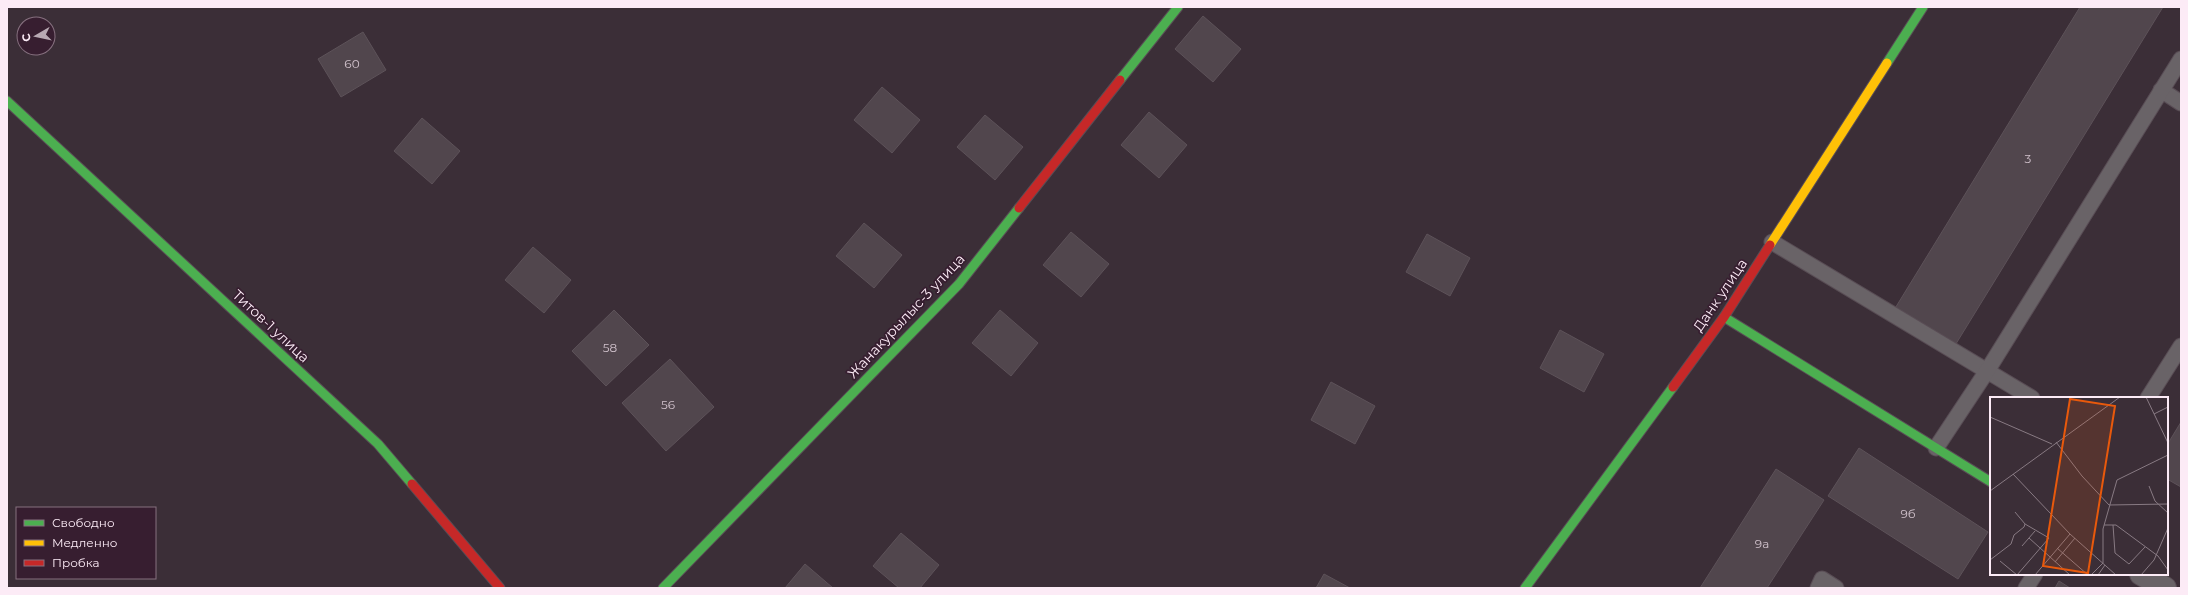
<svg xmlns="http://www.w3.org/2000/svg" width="2188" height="595" viewBox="0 0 2188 595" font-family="Montserrat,sans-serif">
<rect width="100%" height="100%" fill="#3b2e37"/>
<g fill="#51464d" stroke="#5d5259">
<polygon points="2080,7 2163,7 1954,347 1894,310"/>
<polygon points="1203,16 1241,49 1213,82 1175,49"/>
<polygon points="363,32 386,70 341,97 318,59"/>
<polygon points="882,87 920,120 892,153 854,120"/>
<polygon points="1149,112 1187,145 1159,178 1121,145"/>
<polygon points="985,115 1023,147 995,180 957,147"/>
<polygon points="422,118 460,151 432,184 394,151"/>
<polygon points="864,223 902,255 874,288 836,256"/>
<polygon points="1071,232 1109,264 1081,297 1043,265"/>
<polygon points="1427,234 1470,258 1450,296 1406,272"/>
<polygon points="533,247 571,280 544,313 505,280"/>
<polygon points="614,310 649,345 606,386 572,351"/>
<polygon points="1000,310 1038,343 1011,376 972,343"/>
<polygon points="1560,330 1604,354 1584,392 1540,368"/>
<polygon points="670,359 714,407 666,451 622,403"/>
<polygon points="1331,382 1375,406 1355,444 1311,420"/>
<polygon points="2181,422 2181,487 2167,479 2167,445"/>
<polygon points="1859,448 1988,532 1958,579 1828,496"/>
<polygon points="1776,469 1824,500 1767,588 1700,588"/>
<polygon points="901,533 939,565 920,588 899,588 873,566"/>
<polygon points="805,564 833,588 785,588"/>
<polygon points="1324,574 1350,588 1316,588"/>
<polygon points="2059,581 2070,588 2055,588"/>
</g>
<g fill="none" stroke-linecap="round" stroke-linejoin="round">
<defs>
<g id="lane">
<polyline points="2161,90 2181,103"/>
<polyline points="1772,242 2032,398"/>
<polyline points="2148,398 2181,346"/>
<polyline points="1936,448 1987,371 2181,59"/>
<polyline points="1818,588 1822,579 1836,588"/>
<polyline points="2026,588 2035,574"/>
</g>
<polyline id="street" points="2141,574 2165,588"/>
<g id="fast">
<polyline points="1887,63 1923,7"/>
<polyline points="1120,80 1178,7"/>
<polyline points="7,101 378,444 412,484"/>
<polyline points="1724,317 1991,482"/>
<polyline points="663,588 959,284 1019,208"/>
<polyline points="1525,588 1673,387"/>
</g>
<polyline id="slow" points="1770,245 1887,63"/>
<g id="jam">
<polyline points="1019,208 1120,80"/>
<polyline points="1673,387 1724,317 1770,245"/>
<polyline points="412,484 500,588"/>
</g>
</defs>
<use href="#lane" stroke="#594d55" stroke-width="17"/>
<use href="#street" stroke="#594d55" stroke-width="24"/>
<use href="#fast" stroke="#594d55" stroke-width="11"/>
<use href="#slow" stroke="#594d55" stroke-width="11"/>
<use href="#jam" stroke="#594d55" stroke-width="11"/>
<use href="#lane" stroke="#696367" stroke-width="15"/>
<use href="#street" stroke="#696367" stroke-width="22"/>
<use href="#fast" stroke="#4caf50" stroke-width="9"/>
<use href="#slow" stroke="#ffc107" stroke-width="9"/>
<use href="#jam" stroke="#c62828" stroke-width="9"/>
</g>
<g text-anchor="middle" stroke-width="3.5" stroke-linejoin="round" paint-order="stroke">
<g font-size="12" fill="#d1c2cc">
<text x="352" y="68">60</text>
<text x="2028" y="163">3</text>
<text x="610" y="352">58</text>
<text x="668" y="409">56</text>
<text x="1908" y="518">9б</text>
<text x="1762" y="548">9а</text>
</g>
<g font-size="14" fill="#fcebf6" stroke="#371e30">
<text transform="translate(1720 295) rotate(-56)" y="5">Данк улица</text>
<text transform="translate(906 316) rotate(-47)" y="5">Жанакурылыс-3 улица</text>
<text transform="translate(271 326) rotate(43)" y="5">Титов-1 улица</text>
</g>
</g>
<g transform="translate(1990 397)">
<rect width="178" height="178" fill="#3b2e37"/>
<path fill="none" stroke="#887a83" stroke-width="1" d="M156 0 178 46M164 17 178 10M0 20 62 47M66 45 92 79 119 108 178 107M23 77 80 137 126 178M159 89 165 104 178 116M0 94 130 0M114 128H126L168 159 178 173M123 128 125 156 139 167 155 150M39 141 80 178M32 149 45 134M67 151 98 178M0 163 21 147 24 138 34 130 35 127 25 115M10 164 27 178M65 165 85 141M27 178 59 141 35 127M45 178 80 137M101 178 113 166V132L127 83 178 58M108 178 115 168M151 178 164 163 178 131"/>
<path fill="#e8590c" fill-opacity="0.15" stroke="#e8590c" stroke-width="2" d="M80 2 125 9 98 176 53 169Z"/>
<rect width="178" height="178" fill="none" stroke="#fcebf6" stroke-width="2"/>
</g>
<rect width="2188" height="595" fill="none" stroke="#fcebf6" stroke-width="16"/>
<rect x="16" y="507" width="140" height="72" fill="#371e30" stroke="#86707f"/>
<rect x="24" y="520" width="20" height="6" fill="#4caf50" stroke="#86707f"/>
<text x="52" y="527" font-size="12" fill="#fcebf6">Свободно</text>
<rect x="24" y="540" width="20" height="6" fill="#ffc107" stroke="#86707f"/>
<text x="52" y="547" font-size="12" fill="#fcebf6">Медленно</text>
<rect x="24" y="560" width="20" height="6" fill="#c62828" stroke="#86707f"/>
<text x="52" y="567" font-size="12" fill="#fcebf6">Пробка</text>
<g transform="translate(36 36) rotate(261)"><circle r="19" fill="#371e30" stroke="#86707f"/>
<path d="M0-3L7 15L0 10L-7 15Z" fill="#b8a9b3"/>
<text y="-6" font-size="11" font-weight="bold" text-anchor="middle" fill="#fcebf6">С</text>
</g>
</svg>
